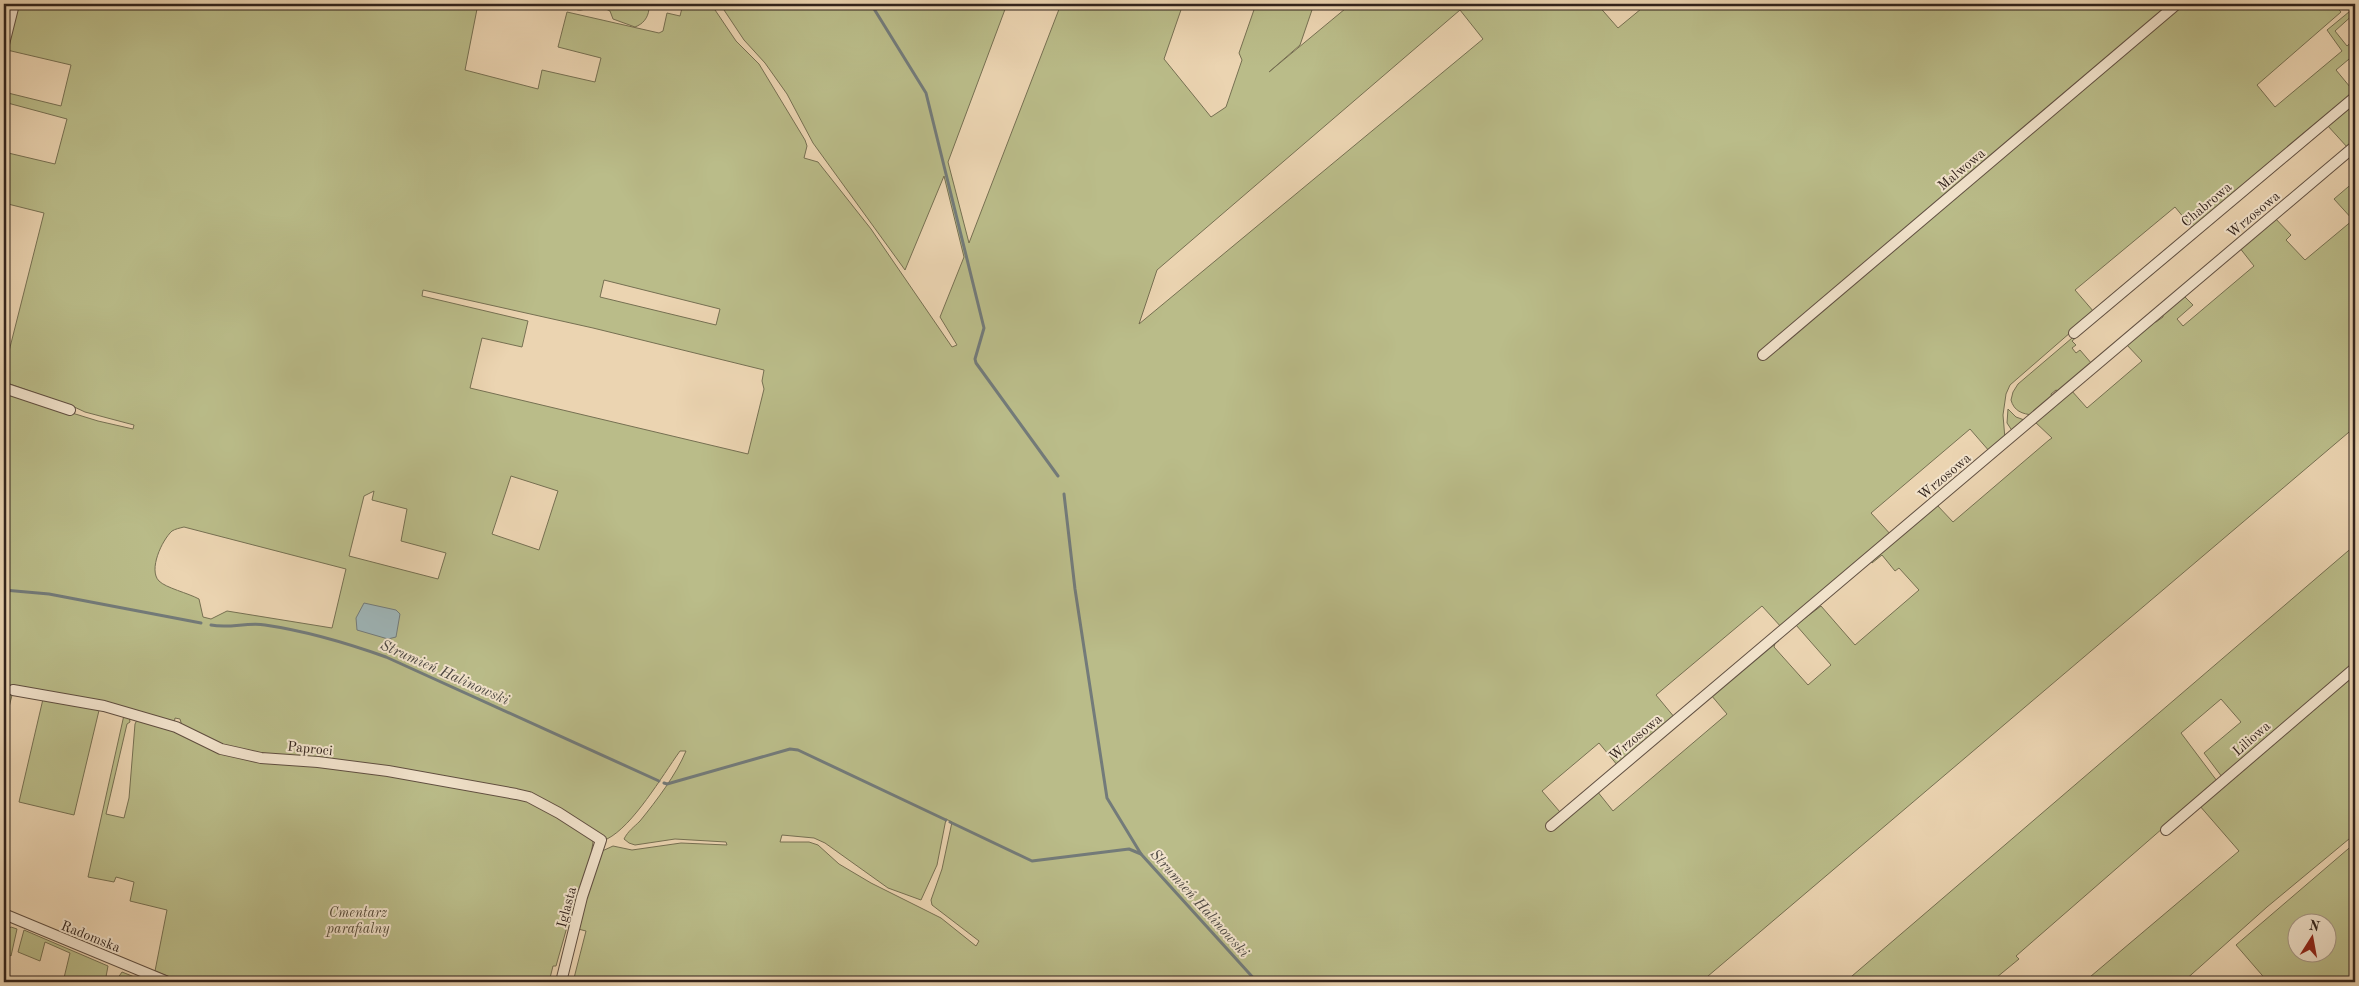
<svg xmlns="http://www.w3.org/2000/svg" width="2359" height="986" viewBox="0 0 2359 986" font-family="'Old Standard TT',serif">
<rect width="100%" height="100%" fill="#ebd4b1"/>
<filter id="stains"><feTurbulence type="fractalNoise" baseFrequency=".004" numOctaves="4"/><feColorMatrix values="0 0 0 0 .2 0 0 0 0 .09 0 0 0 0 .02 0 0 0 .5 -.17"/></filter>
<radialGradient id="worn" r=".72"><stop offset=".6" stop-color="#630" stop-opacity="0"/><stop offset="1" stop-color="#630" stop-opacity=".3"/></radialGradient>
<g fill="#babc89" stroke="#767052" fill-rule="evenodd">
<path d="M17 4H478L465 70 538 89 542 70 595 82 601 58 558 47 567 12 659 33 663 31 667 13 680 16 683 4H711L736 41 759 64 805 140 807 146 804 158 818 162 871 229 952 347 957 345 940 317 964 257 944 176 905 270 813 143 787 94 765 63 744 40 720 4H1007L948 162 969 243 1061 4H1183L1164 59 1211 117 1226 107 1242 60 1239 53 1256 4H1314L1300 45 1269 72 1351 4H1597L1618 28 1647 4H2156L2167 17 2182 4H2318L2321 7 2326 4H2334L2341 12 2257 85 2275 107 2342 51 2327 30 2355 7V13L2335 31 2347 46 2355 39V54L2336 70 2355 93 2267 167H2264L2258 172 2257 176 2234 195 2232 194 2223 205 2194 230 2175 207 2075 290 2094 312 2010 385 2006 394 2003 415 2005 439 1990 452 1970 429 1871 513 1892 536 1782 628 1762 606 1656 695 1675 718C1668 723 1659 723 1658 732L1618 766 1599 743 1542 791 1560 812 1547 825 1551 829 1597 791 1613 811 1727 714 1711 695 1775 643 1774 647 1808 685 1831 665 1796 625 1821 606 1855 645 1919 590 1899 568 1895 571 1882 555 1872 563 1871 561 1937 505 1953 522 2049 440 2052 438 2034 421 2071 390 2087 408 2142 361 2126 344 2153 321 2156 322 2163 317V313L2183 295 2193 305 2177 319 2183 326 2254 266 2239 247 2274 217 2291 235 2286 240 2305 260 2353 220 2334 199 2355 181V427L1701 982H573L586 931 578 929 600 852 613 846 632 850 681 843 727 845 726 842 675 839 635 845 629 843 624 839C628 831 634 827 640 821 657 800 676 775 686 751H680C662 776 633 826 607 839L585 825 525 792 409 770 317 759 319 765 512 795 537 804 590 836 593 842 591 855 572 928 567 927 556 966H553L549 982H182L155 971 167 910 130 901 134 882 116 877 114 882 88 877 124 715 129 716 130 722 127 724 106 814 124 818 129 798 135 724 138 718 169 727 193 739 198 735 182 726 180 719 175 718 174 724 101 702 74 815 19 802 43 699 12 695 4 728V392L98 421 133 429 134 425 85 412 70 405 4 382V371L44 213 4 203V152L55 164 67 119 4 102V92L61 106 71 65 7 50 4 59ZM1460 10 1483 39 1139 324 1157 270ZM604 280 720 309 716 325 600 297ZM423 290 593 328 764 370 762 381 764 389 748 454 470 388 482 338 522 347 528 321 422 296ZM511 476 558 491 539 550 492 534ZM374 491 372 500 407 509 401 541 446 553 438 579 349 556 364 496ZM184 527 346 569 332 628 227 611 211 619 203 617 199 599C188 593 166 588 159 581 148 570 162 540 172 531 175 529 180 528 184 527ZM946 819 952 822 942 869 931 900 932 905 979 941 976 946 941 918 871 883 839 864 818 845 809 842H780L782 835 814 838 825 843 888 888 921 900 937 865Z"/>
<path d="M572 4H628L649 9C648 18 643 24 635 27L613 19 610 11C604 8 599 6 593 7 584 8 577 15 572 4Z"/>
<polygon points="2355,101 2355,136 2351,139 2353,143 2348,148 2327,125"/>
<path d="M2098 319 2072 341 2076 345 2072 348 2076 353 2080 350 2092 364 2060 392 2056 390 2051 394 2052 398 2033 415C2022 414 2014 411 2011 400L2013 392 2018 384 2092 321Z"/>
<polygon points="2008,409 2016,417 2027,421 2013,432 2007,423"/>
<polygon points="2355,545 2355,665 2222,777 2204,753 2241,722 2221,699 2181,733 2217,781 2016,956 2019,959 1991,982 1845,982"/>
<polygon points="2355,671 2355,834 2267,907 2183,982 2084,982 2239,851 2199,805"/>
<path d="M2355 843V981L2268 982 2236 945ZM2296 924H2326V954H2296Z"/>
<polygon points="11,927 17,929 11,956 4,951 7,930"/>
<polygon points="24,930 108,966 105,982 63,982 70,953 45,942 40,961 18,952"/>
<polygon points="122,972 147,982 115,982"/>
</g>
<polygon fill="#9eb5b8" stroke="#737b7a" points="364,603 396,610 400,614 396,637 388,639 357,630 356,618"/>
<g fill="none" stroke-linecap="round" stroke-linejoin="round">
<g stroke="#737b7a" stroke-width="3">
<polyline points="871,4 926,93 984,328 975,359 976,363 1058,476"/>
<polyline points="1064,494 1075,589 1107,798 1141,854"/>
<polyline points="4,590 49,594 201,623"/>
<path d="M211 625C229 629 247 622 265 625 306 631 347 643 386 657L659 781"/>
<polyline points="664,783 667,784 790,749 798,750 946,820"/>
<polyline points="950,822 1032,861 1129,849 1141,854 1257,982"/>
</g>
<defs>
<g id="minor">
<polyline points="4,44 14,4"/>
<polyline points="2074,333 2355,97"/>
<polyline points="1763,355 2177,4"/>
<polyline points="4,388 70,410"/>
<polyline points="13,690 104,706 176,727 221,749 239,753 261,758 318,762 388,771 516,794 529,797 559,813 601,840 582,897 561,982"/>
<polyline points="1551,826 2355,146"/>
<polyline points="2166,830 2355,668"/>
<polyline points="4,914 168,982"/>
</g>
</defs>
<use href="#minor" stroke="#604f41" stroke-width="12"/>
<use href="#minor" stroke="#f2e3cc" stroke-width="10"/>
</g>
<g text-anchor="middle" stroke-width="4" stroke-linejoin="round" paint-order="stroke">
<g font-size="14" fill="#32231c" stroke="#f2e3cc">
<text transform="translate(1961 169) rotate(-40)" y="5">Malwowa</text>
<text transform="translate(2206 204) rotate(-40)" y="5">Chabrowa</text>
<text transform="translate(2253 214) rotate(-40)" y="5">Wrzosowa</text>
<text transform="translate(1944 476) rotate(-40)" y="5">Wrzosowa</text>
<text transform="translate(1635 737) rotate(-40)" y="5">Wrzosowa</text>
<text transform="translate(2251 738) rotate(-41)" y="5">Liliowa</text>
<text transform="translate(310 748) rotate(6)" y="5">Paproci</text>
<text transform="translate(566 907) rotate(-75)" y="5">Iglasta</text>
<text transform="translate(91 936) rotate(22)" y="5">Radomska</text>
</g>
<g font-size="14" font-style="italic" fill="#544937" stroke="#f2e3cc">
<text x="358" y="917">Cmentarz<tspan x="358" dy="16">parafialny</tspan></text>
</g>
<g font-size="15" font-style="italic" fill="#4d4843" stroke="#f2e3cc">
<text transform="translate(445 672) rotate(24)" y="5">Strumień Halinowski</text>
<text transform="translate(1200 903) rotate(48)" y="5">Strumień Halinowski</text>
</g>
</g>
<rect width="2359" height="986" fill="none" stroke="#ebd4b1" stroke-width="20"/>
<rect x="5" y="5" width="2349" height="976" fill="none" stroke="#32231c" stroke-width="2.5"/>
<rect x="10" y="10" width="2339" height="966" fill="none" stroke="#32231c"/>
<g transform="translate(2312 938) rotate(11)"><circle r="24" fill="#f2e3cc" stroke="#a59686"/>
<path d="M0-4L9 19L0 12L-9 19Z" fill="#8f2418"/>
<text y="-8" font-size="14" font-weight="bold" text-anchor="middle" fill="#32231c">N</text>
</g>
<rect width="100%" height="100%" filter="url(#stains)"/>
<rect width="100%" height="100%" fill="url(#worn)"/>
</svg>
